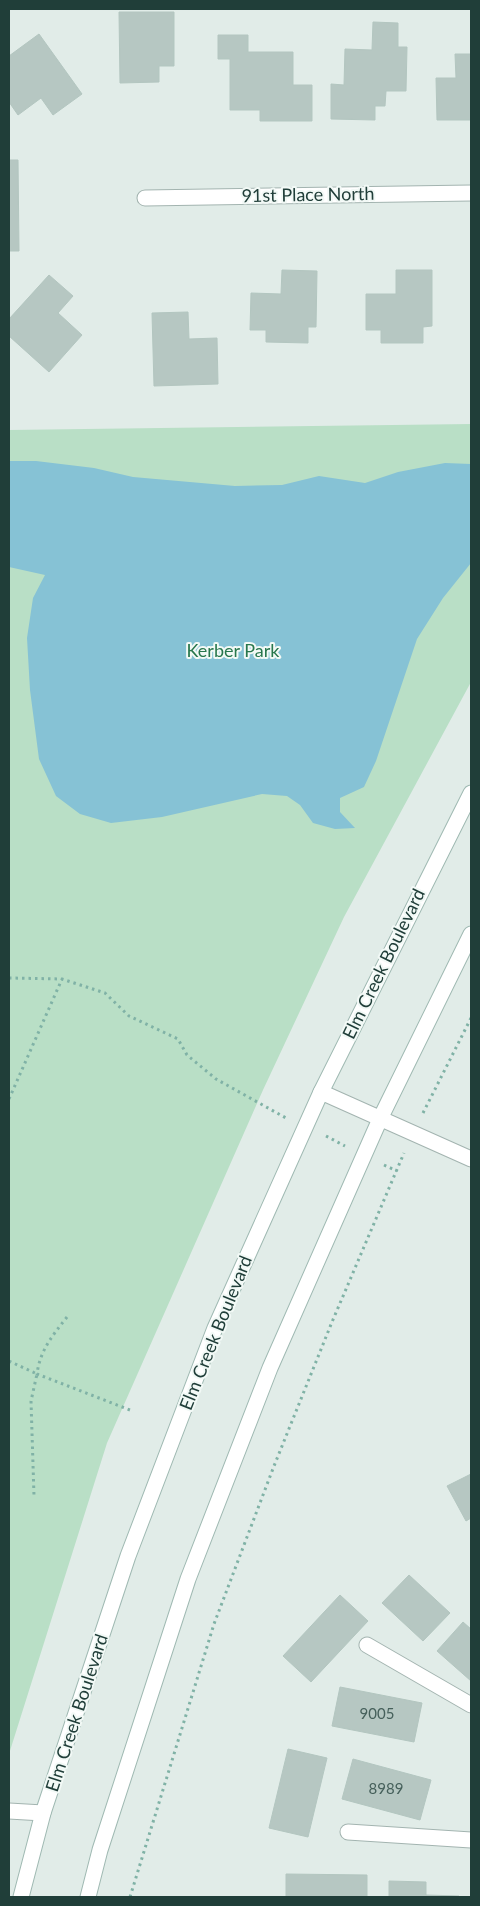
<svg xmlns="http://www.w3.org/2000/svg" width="480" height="1906" viewBox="0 0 480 1906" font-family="Lato,sans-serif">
<rect width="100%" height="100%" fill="#e1ece8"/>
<polygon fill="#b9dfc6" points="471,424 471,682 344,917 263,1090 107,1443 9,1754 9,430"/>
<polygon fill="#86c2d5" points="9,461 36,461 94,468 133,477 235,486 282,485 319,476 365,483 398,472 445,463 471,464 471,563 443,598 417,639 376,761 364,787 340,798 340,812 355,828 335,829 313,823 300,805 287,796 262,794 162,817 111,823 80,814 56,796 39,759 30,690 27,638 33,598 45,575 9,567"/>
<g fill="#b6c7c2" stroke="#b3c6c0">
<polygon points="119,12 174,12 174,66 159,66 159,82 120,83"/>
<polygon points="373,22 398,23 398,47 407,47 406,91 386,91 385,106 375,106 375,120 331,119 331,84 344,85 345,49 372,50"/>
<polygon points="39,34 82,94 53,115 41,98 18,115 9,102 9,56"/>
<polygon points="218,35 248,35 248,52 293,52 293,85 312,85 312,121 260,121 260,110 230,110 230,59 218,59"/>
<polygon points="455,54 471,54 471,120 437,120 436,78 456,78"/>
<polygon points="9,160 18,160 19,251 9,251"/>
<polygon points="282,270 317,271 316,327 308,327 308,343 266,342 266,330 250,330 251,293 281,294"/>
<polygon points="396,270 432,270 432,326 423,327 423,343 381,343 381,330 366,330 366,294 396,294"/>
<polygon points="49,275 73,296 58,313 82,335 49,372 9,336 9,319"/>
<polygon points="188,312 189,339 217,338 218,384 154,386 152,313"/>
<polygon points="471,1474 471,1518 466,1521 447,1486"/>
<polygon points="409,1575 450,1613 423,1641 382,1603"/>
<polygon points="340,1595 368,1621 311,1682 283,1656"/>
<polygon points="463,1622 471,1629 471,1681 437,1651"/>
<polygon points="340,1687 422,1703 414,1742 332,1726"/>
<polygon points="288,1749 327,1758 308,1837 269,1828"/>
<polygon points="353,1759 431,1780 420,1820 342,1799"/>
<polygon points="286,1874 367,1875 367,1897 286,1897"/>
<polygon points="389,1881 426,1882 426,1895 459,1896 459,1897 389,1897"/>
</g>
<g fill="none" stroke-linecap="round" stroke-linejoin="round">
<defs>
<g id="lane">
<polyline points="367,1645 471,1705"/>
<polyline points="348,1832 471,1840"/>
</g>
<g id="street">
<polyline points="145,198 471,193"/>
<polyline points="321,1092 471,1159"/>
<polyline points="9,1811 43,1813"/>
</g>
<g id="secondary">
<polyline points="21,1897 43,1813 128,1556 215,1328 321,1092 471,793"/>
<polyline points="88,1897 100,1850 188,1579 270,1368 380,1119 471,934"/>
</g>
</defs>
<use href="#lane" stroke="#a3b4b0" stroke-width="17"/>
<use href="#street" stroke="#a3b4b0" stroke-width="17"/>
<use href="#secondary" stroke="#9fb9b2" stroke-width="17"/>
<g stroke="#80b2a6" stroke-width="3" stroke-dasharray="2.5 4" stroke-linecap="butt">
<polyline points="9,978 62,979 105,993 129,1016 178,1039 187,1055 216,1079 286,1118"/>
<polyline points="9,1099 62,979"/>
<polyline points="423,1113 471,1018"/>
<polyline points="326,1136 345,1146"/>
<polyline points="384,1165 397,1171"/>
<path d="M67 1317C53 1335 40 1350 37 1374L130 1410"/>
<polyline points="9,1361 37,1374 31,1401 34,1496"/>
<polyline points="130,1897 214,1624 274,1466 332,1322 404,1153"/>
</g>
<use href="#lane" stroke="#fff" stroke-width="15"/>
<use href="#street" stroke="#fff" stroke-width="15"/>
<use href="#secondary" stroke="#fff" stroke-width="15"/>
</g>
<g text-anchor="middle" stroke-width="4" stroke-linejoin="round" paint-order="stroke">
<g font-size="15" fill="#46605b">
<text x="377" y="1719">9005</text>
<text x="386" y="1794">8989</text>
</g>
<g font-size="18" fill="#203e39" stroke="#f2f9f6">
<text transform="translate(308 195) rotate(-1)" y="6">91st Place North</text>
<text transform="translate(384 964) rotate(-64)" y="6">Elm Creek Boulevard</text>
<text transform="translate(216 1333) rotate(-68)" y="6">Elm Creek Boulevard</text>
<text transform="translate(77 1713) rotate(-72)" y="6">Elm Creek Boulevard</text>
</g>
<g font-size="18" fill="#28774d" stroke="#f2f9f6">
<text x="233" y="657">Kerber Park</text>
</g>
</g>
<rect width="480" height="1906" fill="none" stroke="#203e39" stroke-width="20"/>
</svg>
